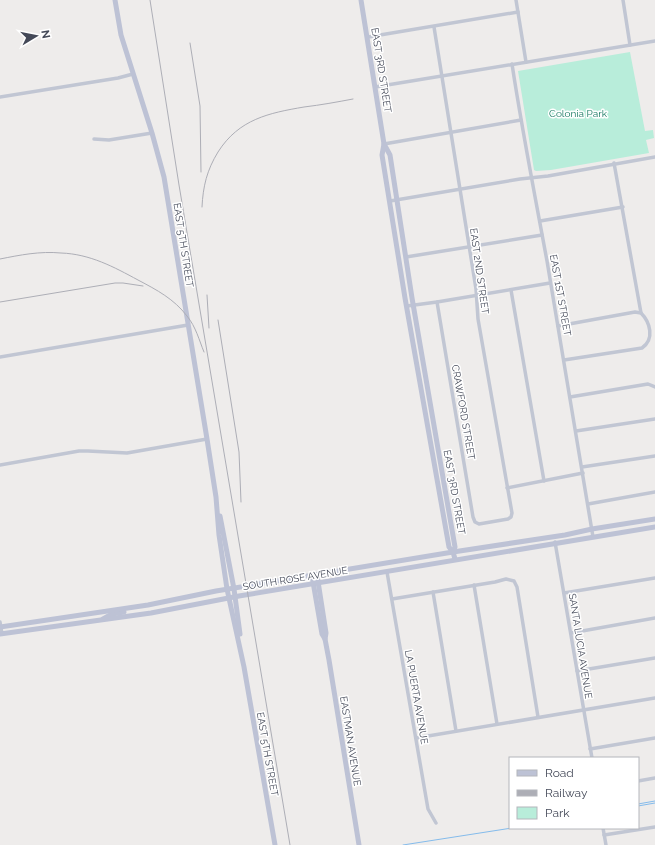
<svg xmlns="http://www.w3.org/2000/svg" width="655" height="845" viewBox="0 0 655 845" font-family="Raleway,sans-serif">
<rect width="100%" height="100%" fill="#eeeceb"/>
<polygon fill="#b8edda" points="630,52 645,131 653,130 654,138 646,140 649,153 551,170 536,171 534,170 518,71"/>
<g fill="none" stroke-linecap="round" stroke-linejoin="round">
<g stroke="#84bbeb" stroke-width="1">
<polyline points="638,804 655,801"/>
<polyline points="638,806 655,803"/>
<polyline points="403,845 512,828"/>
</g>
<g stroke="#c1c6d3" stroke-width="3.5">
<polyline points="516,0 526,62"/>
<polyline points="623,0 630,45"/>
<polyline points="434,27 476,289 478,319 512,513 511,517 508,519 479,524 475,522 473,517 437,302"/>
<polyline points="368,37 518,12"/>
<path d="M512 64C522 130 535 196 547 261 563 353 577 445 593 537"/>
<polyline points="375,87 655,41"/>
<polyline points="0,97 118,78 133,74"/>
<polyline points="94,139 109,140 152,133"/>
<polyline points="384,144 521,120"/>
<polyline points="614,163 641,313"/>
<polyline points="390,201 520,179 548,176 655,157"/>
<polyline points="540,221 623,207"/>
<polyline points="406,257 542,235"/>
<polyline points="511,290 544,481"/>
<polyline points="407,306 437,302 550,283"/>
<path d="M558 326 635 312 641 313C650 322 655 339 642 348L564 360"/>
<polyline points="0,357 188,325"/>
<polyline points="570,397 648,384 655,387"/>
<polyline points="576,431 655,419"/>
<polyline points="0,465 79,451 88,451 127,453 207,439"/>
<polyline points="582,467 655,456"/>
<polyline points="507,488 583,473"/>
<polyline points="588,504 655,492"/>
<polyline points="555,542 592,758"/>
<polyline points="387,572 428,809 436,823"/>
<polyline points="474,585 497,724"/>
<polyline points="433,592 456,731"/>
<polyline points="564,593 655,578"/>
<polyline points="392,599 495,582 506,579 514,581 517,587 538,717"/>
<polyline points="0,622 2,634"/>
<polyline points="571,633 655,618"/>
<polyline points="577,671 655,658"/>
<polyline points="416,738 655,698"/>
<polyline points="590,749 655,738"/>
<polyline points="638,781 655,778"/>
<polyline points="603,828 606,845"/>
<polyline points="604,835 655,827"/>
</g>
<g stroke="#bdc2d5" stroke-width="5">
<polyline points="115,0 121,35 152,133 164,177 207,439 216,497 219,535 227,589 244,667 275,845"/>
<polyline points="361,0 384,144 390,155 412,298 455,547 453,552 455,559"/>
<polyline points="384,144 382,155 405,298 449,547 453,552"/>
<polyline points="220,516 234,589 240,634"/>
<polyline points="317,575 326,633 325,639"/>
<polyline points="312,576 322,634 325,639 329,660 359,845"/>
<polyline points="103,619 112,614 124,612"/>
<polyline points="0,627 148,605 216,591 453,552 565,535 592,529 655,519"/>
<polyline points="0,634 151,613 239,596 655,527"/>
</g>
<g stroke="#adaeb6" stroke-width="1">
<polyline points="150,0 179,185 290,845"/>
<polyline points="190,43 200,106 201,172"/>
<path d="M202 207C203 186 207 170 218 152 239 119 269 113 304 107 321 105 337 102 353 99"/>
<path d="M0 259C20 255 40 251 61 253 90 254 114 267 138 280 157 290 174 299 187 316 196 327 199 340 204 352"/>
<polyline points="207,295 209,328"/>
<polyline points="0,302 115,283 123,283 143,286"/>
<polyline points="218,320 239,452 241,502"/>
</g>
</g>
<g text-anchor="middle" stroke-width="3" stroke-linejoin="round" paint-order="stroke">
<g font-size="10" fill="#444958" stroke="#fff">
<text transform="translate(382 70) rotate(81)" y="4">EAST 3RD STREET</text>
<text transform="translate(184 245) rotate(81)" y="4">EAST 5TH STREET</text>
<text transform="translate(480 271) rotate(82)" y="4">EAST 2ND STREET</text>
<text transform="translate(561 295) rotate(80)" y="4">EAST 1ST STREET</text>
<text transform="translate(464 412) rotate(80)" y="4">CRAWFORD STREET</text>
<text transform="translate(455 492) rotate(80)" y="4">EAST 3RD STREET</text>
<text transform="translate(295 578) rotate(-9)" y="4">SOUTH ROSE AVENUE</text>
<text transform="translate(581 646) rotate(81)" y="4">SANTA LUCIA AVENUE</text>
<text transform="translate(417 697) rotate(80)" y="4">LA PUERTA AVENUE</text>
<text transform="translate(351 741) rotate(81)" y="4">EASTMAN AVENUE</text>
<text transform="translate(268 754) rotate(80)" y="4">EAST 5TH STREET</text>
</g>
<g font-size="10" fill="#167860" stroke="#fff">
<text x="578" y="117">Colonia Park</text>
</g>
</g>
<rect x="509" y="757" width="130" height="72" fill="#ffffff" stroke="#b4b6bc"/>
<rect x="517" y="770" width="20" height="6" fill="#bdc2d5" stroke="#b4b6bc"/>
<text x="545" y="777" font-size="12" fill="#444958">Road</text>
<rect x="517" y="790" width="20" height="6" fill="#adaeb6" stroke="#b4b6bc"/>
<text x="545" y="797" font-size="12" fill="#444958">Railway</text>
<rect x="517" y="807" width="20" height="12" fill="#b8edda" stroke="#b4b6bc"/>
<text x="545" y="817" font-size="12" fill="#444958">Park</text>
<g transform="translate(36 36) rotate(80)" stroke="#ffffff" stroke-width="3" paint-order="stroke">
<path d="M0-3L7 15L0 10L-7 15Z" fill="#444958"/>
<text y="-6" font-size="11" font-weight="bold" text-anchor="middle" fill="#444958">N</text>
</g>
</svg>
